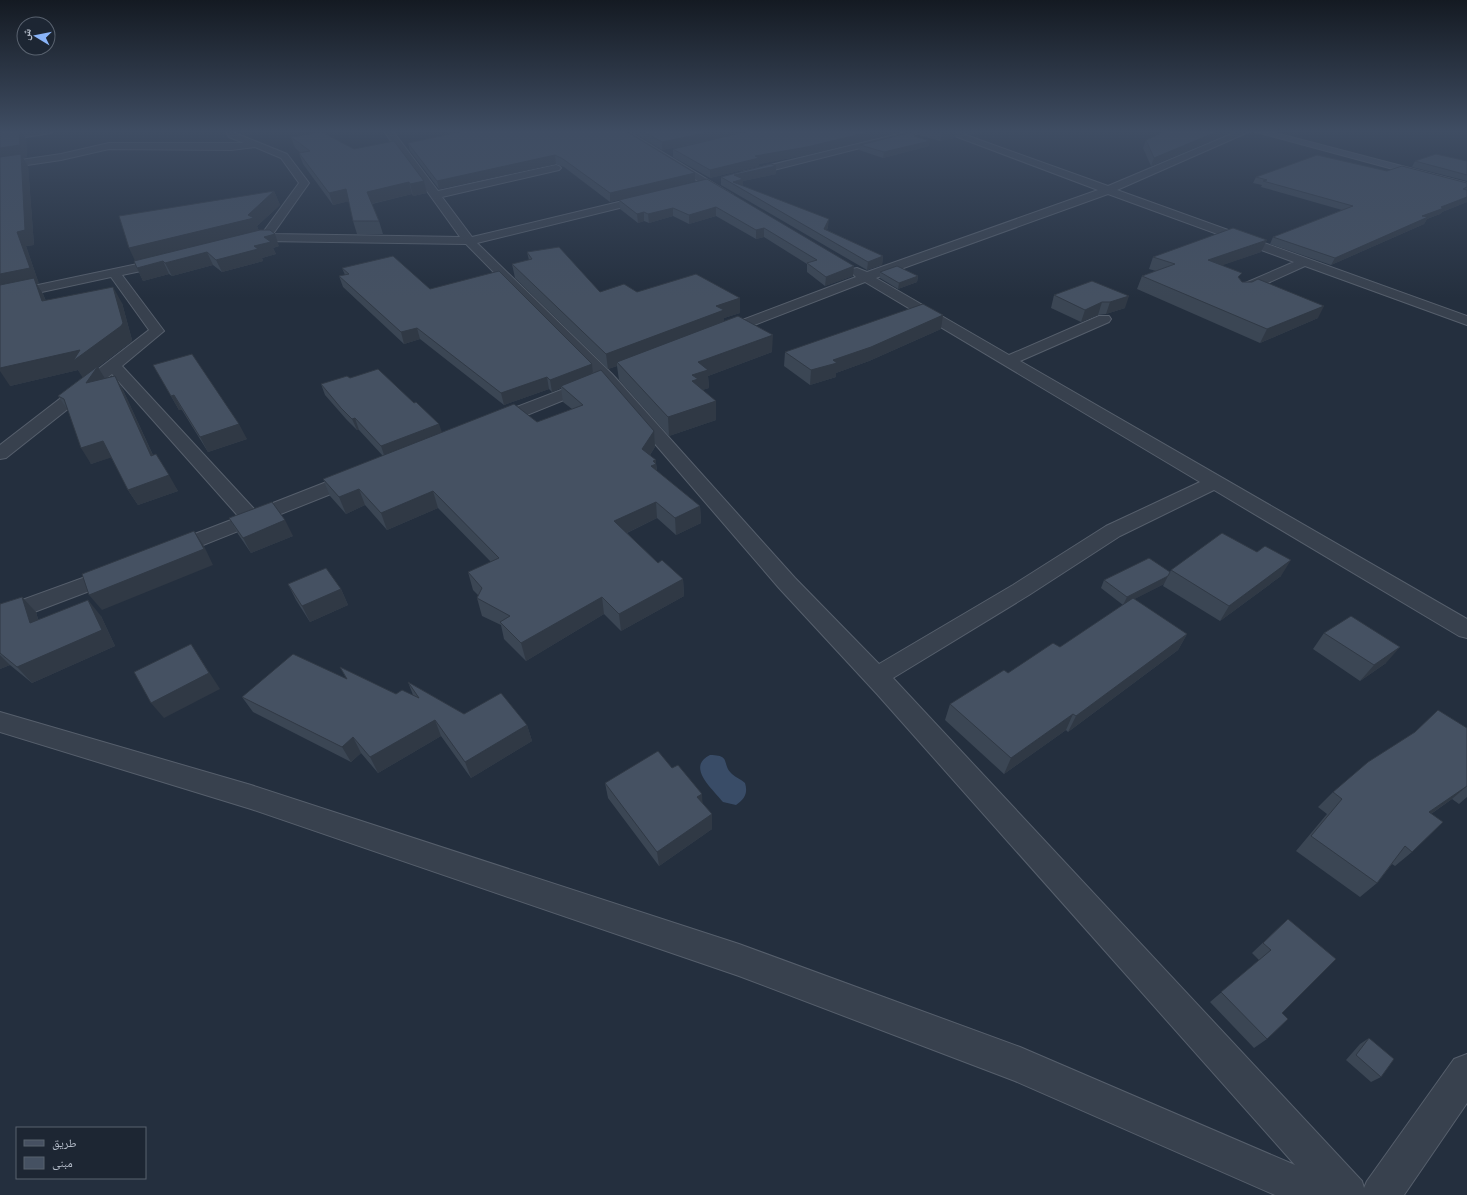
<svg xmlns="http://www.w3.org/2000/svg" width="1467" height="1195" viewBox="0 0 1467 1195" font-family="'Exo 2','Noto Naskh Arabic',sans-serif">
<rect width="100%" height="100%" fill="#242f3e"/>
<path fill="#394c67" d="M710 755C732 755 721 764 732 774 736 778 741 779 745 783 748 793 745 799 736 805L723 802C712 788 686 767 710 755Z"/>
<g fill="none" stroke-linecap="round" stroke-linejoin="round">
<defs>
<g id="minor">
<polygon points="33,130 55,130 51,133 0,141 0,135"/>
<polygon points="225,130 234,130 235,133 287,154 309,183 273,234 460,237 383,130 392,130 438,191 556,165 559,166 561,168 559,170 442,197 472,237 648,195 652,196 653,198 652,200 477,243 612,374 795,578 879,664 1013,585 1106,526 1200,482 865,282 726,336 716,336 714,333 716,330 856,277 851,272 852,269 857,268 867,272 1098,190 939,130 952,130 1108,186 1241,130 1253,130 1117,190 1467,316 1467,325 1305,266 1246,293 1236,293 1234,290 1236,287 1294,262 1108,194 876,278 1009,355 1099,316 1109,316 1111,319 1109,322 1020,361 1467,619 1467,638 1459,636 1214,490 1120,536 1029,595 893,678 1362,1181 1364,1188 1367,1181 1454,1059 1467,1054 1467,1103 1404,1195 1275,1195 1015,1081 739,976 251,809 0,732 0,712 251,785 739,944 1020,1047 1295,1165 877,694 779,588 600,380 466,244 265,241 254,244 250,243 248,240 250,237 261,235 299,183 281,158 255,147 231,150 109,149 61,160 0,169 0,163 61,154 109,143 244,143 229,137"/>
<polygon points="615,130 626,130 733,195 728,198 724,197"/>
<polygon points="915,130 931,130 746,177 741,174 742,172"/>
<polygon points="166,258 170,259 172,262 170,265 122,275 164,331 122,366 255,510 347,474 354,472 361,474 363,478 361,482 173,557 166,555 163,550 166,545 239,517 112,374 6,458 0,459 0,445 149,330 111,277 0,301 0,293"/>
<polygon points="590,379 596,381 598,384 596,387 500,426 494,427 488,426 485,422 488,418"/>
<polygon points="113,567 121,569 124,574 121,579 0,625 0,608"/>
</g>
<polygon id="secondary" points="1249,130 1264,130 1467,183 1467,189"/>
</defs>
<use href="#minor" stroke="#565f6c" stroke-width="2"/>
<use href="#secondary" stroke="#565f6c" stroke-width="2"/>
<use href="#minor" fill="#38414e" fill-rule="evenodd"/>
<use href="#secondary" fill="#465061" fill-rule="evenodd"/>
</g>
<g fill="#3b4654">
<polygon points="0,130 21,130 26,139 27,157 23,158 28,166 34,245 26,246 39,284 37,284 43,294 46,301 122,303 132,340 131,342 98,367 105,378 115,376 123,390 153,455 178,491 138,505 128,490 111,457 91,464 68,410 58,396 83,377 78,370 10,386"/>
<polygon points="443,130 624,130 695,181 610,202 564,167 556,164 439,189 410,151 408,143 452,134"/>
<polygon points="629,130 908,130 806,155 759,164 759,166 710,178 673,157 673,149 708,141 662,150"/>
<polygon points="919,130 956,130 955,138 940,141 918,135"/>
<polygon points="957,130 991,130 969,135"/>
<polygon points="1168,130 1237,130 1151,166 1143,148 1146,140"/>
<polygon points="915,136 929,146 883,158 859,150 860,145"/>
<polygon points="291,137 354,149 424,181 427,193 413,196 412,194 372,204 379,221 383,234 357,234 353,221 349,201 333,205 303,164 299,153 301,153 295,148"/>
<polygon points="1415,161 1467,161 1467,181 1412,167"/>
<polygon points="776,166 776,174 743,181 743,186 828,227 827,230 883,256 882,265 867,270 721,185 721,177"/>
<polygon points="1387,171 1467,183 1467,202 1442,212 1440,214 1427,219 1424,224 1331,265 1270,244 1273,237 1342,210 1261,187 1262,185 1253,183 1256,177"/>
<polygon points="707,179 853,276 825,286 807,272 807,264 764,237 756,239 716,216 689,224 673,216 649,223 644,221 638,223 620,209 619,200"/>
<polygon points="274,191 280,205 257,226 259,231 279,246 273,248 276,254 262,258 263,261 222,272 213,265 172,276 169,274 143,281 137,268"/>
<polygon points="527,252 600,292 637,292 740,298 740,313 724,318 724,321 772,352 708,376 709,388 702,390 716,420 669,436 619,380 617,366 608,369 515,278 512,264 529,260"/>
<polygon points="1261,252 1222,265 1239,278 1242,282 1318,318 1260,343 1137,289 1142,276 1156,271 1149,269 1153,257"/>
<polygon points="342,268 430,289 593,373 654,431 655,447 650,455 656,463 657,471 700,506 701,523 676,535 657,518 627,533 658,563 683,579 684,596 621,631 604,614 526,661 504,639 501,625 482,616 477,598 478,595 473,590 468,572 491,562 438,508 387,530 365,505 346,514 330,496 323,479 383,456 359,430 357,430 346,419 325,395 321,384 350,378 442,433 537,422 572,409 563,402 561,388 552,392 549,389 504,405 420,339 404,344 343,287 339,276 345,275"/>
<polygon points="880,272 918,276 917,282 898,289 880,278"/>
<polygon points="1092,281 1125,308 1106,314 1098,315 1081,322 1051,308 1054,295"/>
<polygon points="941,329 869,361 836,373 836,377 810,385 784,366 785,352"/>
<polygon points="153,365 247,439 208,452 182,410 179,410"/>
<polygon points="229,518 293,536 251,553 238,534"/>
<polygon points="1171,570 1281,576 1220,621 1163,586 1164,584 1134,599 1187,634 1178,650 1068,732 1066,730 1004,774 945,720 950,704 1060,647 1123,605 1101,588 1104,580 1170,572"/>
<polygon points="288,584 341,589 348,605 310,622 296,600"/>
<polygon points="22,597 36,612 38,619 101,616 115,646 32,683 10,665 0,669 0,604"/>
<polygon points="1324,633 1386,663 1360,681 1313,649"/>
<polygon points="340,667 396,694 413,695 408,682 464,714 527,725 532,741 471,778 441,736 378,773 361,753 351,762 253,712 242,697 346,678"/>
<polygon points="1467,728 1467,797 1459,804 1452,799 1431,814 1412,852 1395,866 1392,864 1377,883 1360,897 1296,851 1327,814 1318,807 1333,792"/>
<polygon points="605,783 703,804 712,829 659,866 608,798"/>
<polygon points="1288,919 1282,1013 1267,1039 1254,1048 1210,1002 1259,960 1252,953"/>
<polygon points="1369,1038 1381,1077 1371,1082 1346,1060 1360,1044"/>
</g>
<g fill="#303945">
<polygon points="0,130 21,130 26,139 27,157 23,158 28,166 34,245 26,246 39,284 37,284 43,294 52,317 0,289 0,273 17,232 0,161"/>
<polygon points="451,130 467,130 462,130 463,131 452,134"/>
<polygon points="719,130 755,130 662,150 662,142"/>
<polygon points="877,130 908,130 806,155 759,164 759,166 710,178 710,170 755,156"/>
<polygon points="955,130 956,130 955,138 940,141 942,133"/>
<polygon points="970,130 991,130 969,135"/>
<polygon points="1221,130 1237,130 1151,166 1154,158"/>
<polygon points="930,141 929,146 883,158 884,152"/>
<polygon points="555,155 556,164 439,189 437,181"/>
<polygon points="776,166 776,174 743,181 743,187 733,184 734,175"/>
<polygon points="695,173 695,181 610,202 610,193"/>
<polygon points="424,181 427,193 413,196 410,184"/>
<polygon points="409,182 412,194 370,204 367,192"/>
<polygon points="346,189 350,201 333,205 329,193"/>
<polygon points="274,191 280,205 257,226 260,233 136,263 129,248 248,215"/>
<polygon points="1467,197 1467,202 1442,212 1440,214 1427,219 1424,224 1331,265 1335,258 1441,207"/>
<polygon points="716,207 716,216 689,224 689,215"/>
<polygon points="673,208 673,216 649,223 648,214"/>
<polygon points="644,212 644,221 638,223 637,214"/>
<polygon points="829,219 828,227 824,237 824,229"/>
<polygon points="764,228 764,237 756,239 756,230"/>
<polygon points="275,234 279,246 273,248 276,254 262,258 263,261 222,272 216,260 254,246 264,237"/>
<polygon points="1267,240 1261,252 1203,272 1208,260"/>
<polygon points="207,252 213,265 172,276 165,263"/>
<polygon points="883,256 882,265 867,270 868,262"/>
<polygon points="163,261 169,274 143,281 137,268"/>
<polygon points="854,266 853,276 825,286 826,277"/>
<polygon points="918,276 917,282 898,289 899,283"/>
<polygon points="113,287 122,303 132,340 131,342 98,367 106,380 95,398 78,370 10,386 0,371 0,368"/>
<polygon points="1129,296 1125,308 1106,314 1110,302"/>
<polygon points="740,298 740,313 724,318 724,325 617,362 617,366 608,369 606,354 716,306"/>
<polygon points="1102,302 1098,315 1081,322 1085,310"/>
<polygon points="1324,306 1318,318 1260,343 1267,329"/>
<polygon points="943,315 941,329 869,361 836,373 836,377 810,385 811,370 833,360"/>
<polygon points="417,328 420,339 404,344 401,332"/>
<polygon points="773,335 772,352 708,376 709,388 699,391 693,400 692,375 698,362"/>
<polygon points="592,364 593,375 561,386 561,388 552,392 550,380"/>
<polygon points="115,376 123,390 160,471 151,456"/>
<polygon points="547,377 549,389 504,405 501,393"/>
<polygon points="174,395 182,410 179,410 171,396"/>
<polygon points="716,401 716,420 669,436 668,417"/>
<polygon points="355,418 359,430 357,430 352,419"/>
<polygon points="239,424 247,439 208,452 200,437"/>
<polygon points="439,424 443,435 385,458 381,446"/>
<polygon points="654,431 655,447 643,465 642,449"/>
<polygon points="103,441 113,457 91,464 81,448"/>
<polygon points="656,460 656,464 658,480 651,466 653,461"/>
<polygon points="169,475 178,491 138,505 128,490"/>
<polygon points="359,489 365,505 346,514 339,497"/>
<polygon points="433,491 438,508 387,530 381,513"/>
<polygon points="656,502 657,518 616,538 614,521"/>
<polygon points="700,506 701,523 676,535 675,518"/>
<polygon points="285,520 293,536 251,553 243,538"/>
<polygon points="194,531 204,546 213,565 102,610 89,595"/>
<polygon points="1291,560 1281,576 1220,621 1229,606"/>
<polygon points="1168,576 1164,584 1123,605 1127,597"/>
<polygon points="683,579 684,596 621,631 619,614"/>
<polygon points="341,589 348,605 310,622 302,606"/>
<polygon points="22,597 36,612 43,638 30,623"/>
<polygon points="602,597 604,614 526,661 521,643"/>
<polygon points="88,600 101,616 115,646 32,683 17,667"/>
<polygon points="1187,634 1178,650 1068,732 1076,716"/>
<polygon points="191,644 220,689 164,718 151,703"/>
<polygon points="1400,647 1386,663 1360,681 1374,665"/>
<polygon points="0,655 10,665 0,669"/>
<polygon points="1073,714 1066,730 1004,774 1011,758"/>
<polygon points="435,720 441,736 378,773 370,757"/>
<polygon points="527,725 532,741 471,778 465,762"/>
<polygon points="353,737 361,753 351,762 342,747"/>
<polygon points="1467,786 1452,799 1412,827 1429,812"/>
<polygon points="702,794 703,809 697,797"/>
<polygon points="712,814 712,829 659,866 657,852"/>
</g>
<g fill="#455162" stroke="#303945">
<polygon points="0,130 19,130 20,145 0,148"/>
<polygon points="462,130 624,130 695,173 610,193 563,159 555,155 437,181 408,143 464,131"/>
<polygon points="641,130 719,130 662,142"/>
<polygon points="753,130 877,130 807,147 755,156 759,158 710,170 673,149"/>
<polygon points="931,130 955,130 942,133"/>
<polygon points="1168,130 1221,130 1154,158 1146,140"/>
<polygon points="916,131 914,136 930,141 884,152 860,145"/>
<polygon points="322,132 354,149 394,141 424,181 410,184 409,182 367,192 379,221 353,221 346,189 329,193 299,153 310,151 291,137"/>
<polygon points="21,154 25,230 17,232 30,268 0,274 0,157"/>
<polygon points="1436,154 1467,161 1467,175 1415,161"/>
<polygon points="1317,155 1387,171 1402,166 1467,183 1467,187 1463,189 1467,190 1467,197 1441,207 1444,208 1422,216 1428,217 1335,258 1273,237 1353,206 1263,181 1267,180 1256,177"/>
<polygon points="771,164 776,166 734,175 743,179 733,182 829,219 824,229 883,256 868,262 721,177"/>
<polygon points="707,179 854,266 826,277 807,263 817,260 764,228 756,230 716,207 689,215 673,208 648,214 644,212 637,214 619,200"/>
<polygon points="274,191 248,215 254,218 129,248 119,216"/>
<polygon points="1233,228 1267,240 1208,260 1242,273 1238,277 1242,282 1252,282 1258,279 1324,306 1267,329 1142,276 1175,264 1153,257"/>
<polygon points="260,230 270,230 275,234 264,237 271,242 254,246 258,249 216,260 207,252 165,263 163,261 137,268 134,261"/>
<polygon points="559,247 600,292 624,284 637,292 696,274 740,298 716,306 724,310 606,354 512,264 532,259 527,252"/>
<polygon points="393,256 430,289 499,271 592,364 550,380 547,377 501,393 417,328 401,332 339,276 349,274 342,268"/>
<polygon points="897,266 918,276 899,283 880,272"/>
<polygon points="34,278 42,301 113,287 123,323 121,326 73,361 80,350 0,368 0,285"/>
<polygon points="1092,281 1129,296 1110,302 1102,302 1085,310 1054,295"/>
<polygon points="923,304 943,315 871,347 833,360 837,363 811,370 785,352"/>
<polygon points="738,316 773,335 698,362 708,370 692,375 698,379 692,381 716,401 668,417 617,362"/>
<polygon points="192,354 239,424 200,437 174,395 171,396 153,365"/>
<polygon points="98,366 86,383 115,376 151,456 156,454 169,475 128,490 103,441 81,448 64,399 58,396"/>
<polygon points="378,369 414,403 416,402 439,424 381,446 355,418 352,419 341,408 321,384 347,376 350,378"/>
<polygon points="601,370 654,431 642,449 656,460 653,461 656,464 651,466 700,506 675,518 656,502 614,521 658,563 662,560 683,579 619,614 602,597 521,643 500,622 510,616 477,598 482,588 468,572 499,558 433,491 381,513 359,489 339,497 323,479 514,404 537,422 583,405 561,386"/>
<polygon points="272,502 285,520 243,538 229,518"/>
<polygon points="194,531 204,549 89,595 82,574"/>
<polygon points="1222,533 1257,552 1265,546 1291,560 1229,606 1171,570"/>
<polygon points="1149,558 1170,572 1168,576 1127,597 1104,580"/>
<polygon points="326,568 341,589 302,606 288,584"/>
<polygon points="22,597 30,623 88,600 102,630 17,667 0,653 0,604"/>
<polygon points="1133,598 1187,634 1076,716 1073,714 1011,758 950,704 1004,670 1008,673 1053,643 1060,647"/>
<polygon points="1351,616 1400,647 1374,665 1324,633"/>
<polygon points="191,644 209,673 151,703 134,672"/>
<polygon points="293,654 347,679 340,667 396,694 402,690 419,698 408,682 464,714 501,693 527,725 465,762 435,720 370,757 353,737 342,747 242,697"/>
<polygon points="1438,710 1467,728 1467,786 1429,812 1443,822 1412,852 1405,846 1377,883 1311,836 1342,799 1333,792 1368,762 1415,732"/>
<polygon points="658,751 672,768 678,765 702,794 697,797 712,814 657,852 605,783"/>
<polygon points="1288,919 1336,959 1282,1013 1288,1019 1267,1039 1221,992 1271,950 1263,943"/>
<polygon points="1369,1038 1394,1059 1381,1077 1356,1055"/>
</g>
<linearGradient id="sky" x2="0" y2="1"><stop stop-color="#141a22"/><stop offset="0.44" stop-color="#3f4d63"/><stop offset="1" stop-color="#3f4d63" stop-opacity="0"/></linearGradient>
<rect width="1467" height="298" fill="url(#sky)"/>
<rect x="16" y="1127" width="130" height="52" fill="#1d2633" stroke="#59626f"/>
<rect x="24" y="1140" width="20" height="6" fill="#465061" stroke="#59626f"/>
<text x="52" y="1147" font-size="12" fill="#b4bcc9">طريق</text>
<rect x="24" y="1157" width="20" height="12" fill="#455162" stroke="#59626f"/>
<text x="52" y="1167" font-size="12" fill="#b4bcc9">مبنى</text>
<g transform="translate(36 36) rotate(280)"><circle r="19" fill="#1d2633" stroke="#59626f"/>
<path d="M0-3L7 15L0 10L-7 15Z" fill="#8ab4f8"/>
<text y="-6" font-size="11" font-weight="bold" text-anchor="middle" fill="#b4bcc9">ش</text>
</g>
</svg>
